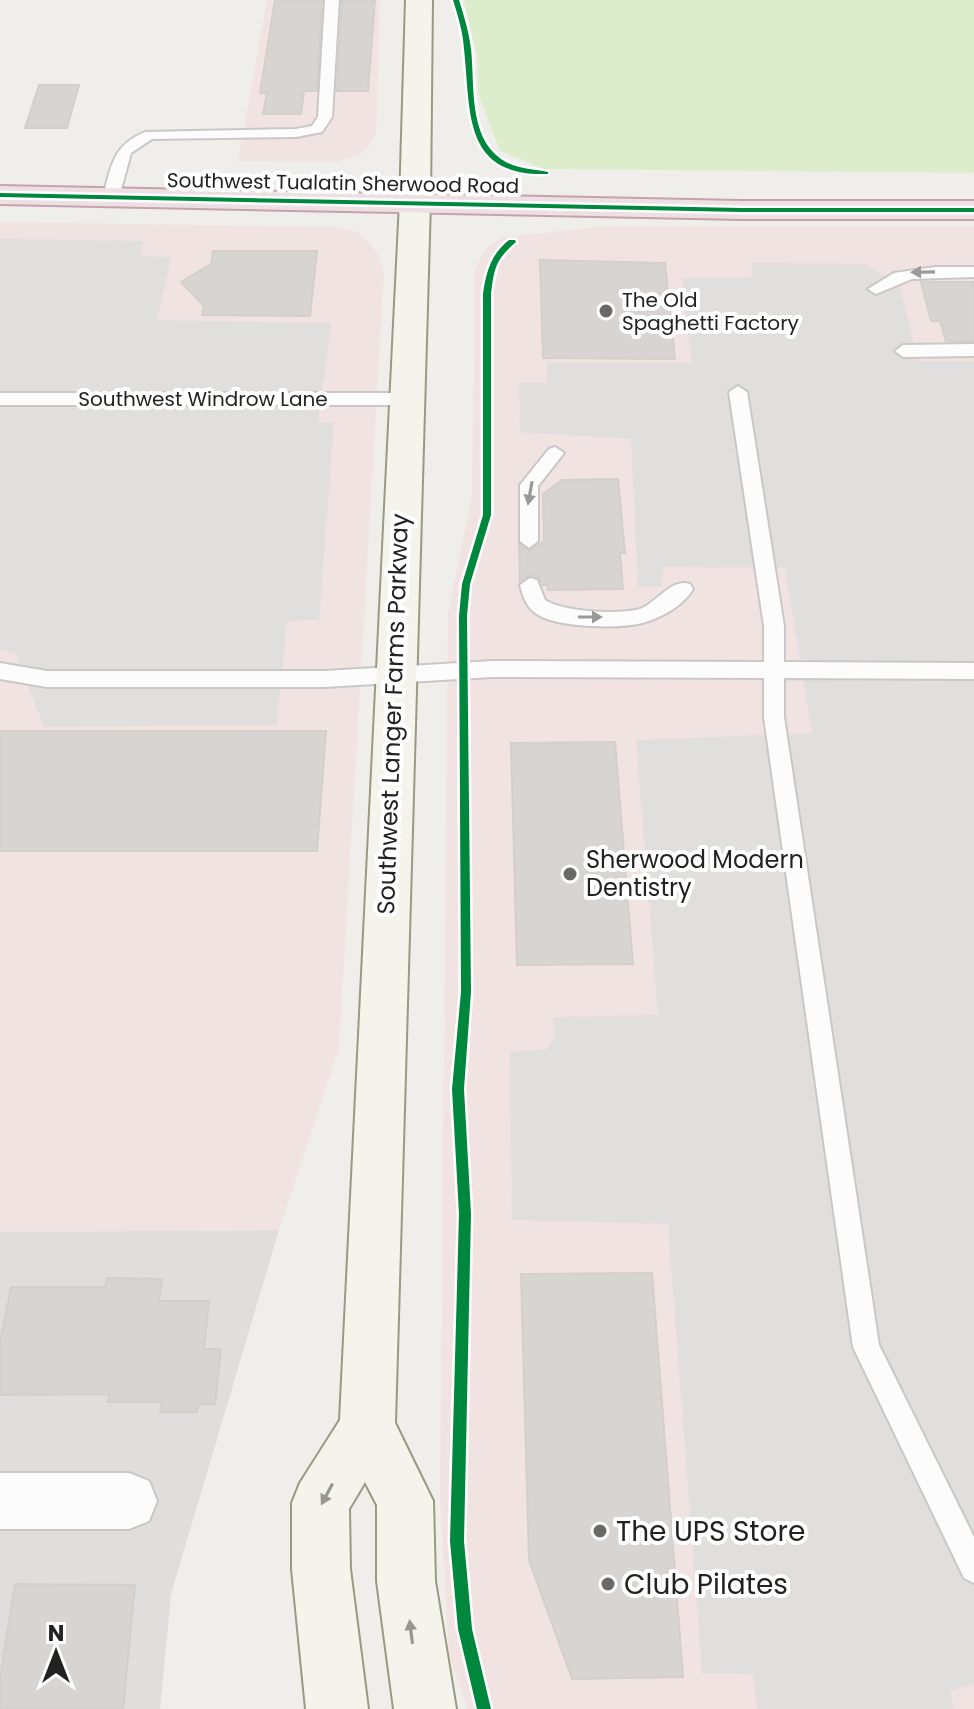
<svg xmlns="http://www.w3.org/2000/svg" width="974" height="1709" viewBox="0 0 974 1709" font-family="Poppins,sans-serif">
<rect width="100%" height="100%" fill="#f0eeeb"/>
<polygon fill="#dfdedc" points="279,1230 171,1594 160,1709 0,1709 0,1232"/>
<g fill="#f1e3e1">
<polygon points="267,0 380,0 376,133 370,145 358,156 332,162 238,161"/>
<polygon points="0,222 338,227 357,232 368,241 379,256 384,273 339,1048 279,1230 0,1232"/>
<polygon points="607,226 974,226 974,1709 468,1709 449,1654 440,1498 448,613 472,494 475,270 485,249 503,237"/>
</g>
<polygon fill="#ddeccb" points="464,0 974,0 974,173 544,169 500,151 478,93 477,56"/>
<g fill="#e0dfde">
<polygon points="0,239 144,241 140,256 171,257 157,320 331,323 318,423 334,423 319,620 287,621 277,725 44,727 15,653 0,650"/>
<polygon points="752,263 865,264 900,287 918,361 974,361 974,1684 950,1691 953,1709 757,1709 753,1674 702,1673 668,1224 512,1220 510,1052 547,1049 554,1038 553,1017 658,1015 636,740 812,733 785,568 663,567 662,587 638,587 631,439 520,432 519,383 547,383 547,363 692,363 682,278 753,277"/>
</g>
<g fill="#d7d4d2" stroke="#d3d0cc" stroke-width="2">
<polygon points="275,0 322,0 317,91 304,91 301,114 263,114 267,93 260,93"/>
<polygon points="342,0 375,0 368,91 337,91"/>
<polygon points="39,85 79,85 67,128 25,128"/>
<polygon points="213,251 317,251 310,316 202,315 204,306 181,282 211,264"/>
<polygon points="540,260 665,263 675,359 543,358"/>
<polygon points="921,282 974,282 974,341 946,341 940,321 931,321"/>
<polygon points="618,479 625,553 620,553 623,589 548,590 547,585 542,585 538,577 531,575 520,581 519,544 529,551 544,541 543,494 562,480"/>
<polygon points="0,731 326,731 317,851 0,851"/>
<polygon points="615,742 633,964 517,965 511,743"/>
<polygon points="652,1273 683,1677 572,1679 529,1560 521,1274"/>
<polygon points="107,1278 162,1279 159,1301 209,1301 204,1349 221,1349 215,1404 198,1404 197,1412 160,1412 162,1402 108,1402 109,1394 0,1395 0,1343 11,1287 105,1287"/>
<polygon points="15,1584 135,1585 123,1709 0,1709 0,1678"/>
</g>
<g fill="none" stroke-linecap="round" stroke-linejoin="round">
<defs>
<g id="lane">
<path d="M325 0H339L332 117 322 132 296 137 152 139 131 153 119 197 116 200H106L103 197C111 166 113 145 145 132L296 129 312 126 318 117Z"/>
<polygon points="935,267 974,267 974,277 912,279 876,294 868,289 894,273"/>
<polygon points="974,344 974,356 903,357 895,351 903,345"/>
<polygon points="738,386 747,392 784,626 784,662 974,663 974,679 784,678 784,717 879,1345 974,1537 974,1583 964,1578 853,1347 764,717 764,678 492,677 325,687 47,687 0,679 0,663 47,671 325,671 492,661 764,662 764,626 729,392"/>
<polygon points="0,393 406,393 415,399 406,405 0,405"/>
<polygon points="555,447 564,453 538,486 538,541 529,548 520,541 520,485 549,449"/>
<path d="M530 578 537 580 545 600C563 612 619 615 640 609 657 603 671 578 690 584L693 589C683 606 661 618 642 623 619 629 552 628 534 612 525 605 523 595 520 585Z"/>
</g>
<polygon id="street" points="0,1473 129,1473 149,1481 157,1501 149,1521 129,1529 0,1529"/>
<polygon id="secondary" points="406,0 432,0 430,202 395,1423 433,1501 435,1581 456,1709 394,1709 377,1581 377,1505 365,1482 349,1509 350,1569 368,1709 306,1709 292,1569 292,1503 300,1483 340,1420 400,202"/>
<polygon id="highway" points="0,186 741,201 974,201 974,219 741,219 0,204"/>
</defs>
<use href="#lane" stroke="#c9c8c7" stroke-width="4"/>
<use href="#street" stroke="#c9c8c7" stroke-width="4"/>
<use href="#secondary" stroke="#999a82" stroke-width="4"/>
<use href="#highway" stroke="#c5a2ac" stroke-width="4"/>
<use href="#lane" fill="#fdfcfc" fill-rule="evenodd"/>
<use href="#street" fill="#fdfcfc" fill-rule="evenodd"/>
<use href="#secondary" fill="#f4f4ed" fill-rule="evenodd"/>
<use href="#highway" fill="#ece0e2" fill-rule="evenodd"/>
<defs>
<g id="cycleway">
<path d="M453 0H459C464 16 469 32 471 49 475 84 468 136 501 159 515 169 532 169 548 172V174C462 177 471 112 464 49 463 32 458 16 453 0Z"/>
<polygon points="0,193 741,208 974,208 974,212 741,212 0,197"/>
<path d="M509 240H515L516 242C496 259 494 268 491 294V515L470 584 467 616 471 992 464 1089 471 1214 464 1541 472 1629 491 1709H477L458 1629 450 1541 459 1214 452 1089 461 992 459 616 462 584 483 515V294C486 272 491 254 509 240Z"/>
</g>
</defs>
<use href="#cycleway" stroke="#fff" stroke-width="5"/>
<use href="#cycleway" fill="#00873e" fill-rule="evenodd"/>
</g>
<defs><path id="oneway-solid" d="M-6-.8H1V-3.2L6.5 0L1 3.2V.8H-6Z" transform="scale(2)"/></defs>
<g fill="#9a9a9a">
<use href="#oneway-solid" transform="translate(923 272) rotate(179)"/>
<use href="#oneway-solid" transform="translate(530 493) rotate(100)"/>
<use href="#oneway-solid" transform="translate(590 617)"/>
</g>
<g fill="#969692">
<use href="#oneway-solid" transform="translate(327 1494) rotate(118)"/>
<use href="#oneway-solid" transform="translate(411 1632) rotate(-97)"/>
</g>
<g fill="#6a6968" stroke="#fff" stroke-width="3">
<circle cx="606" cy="311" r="8"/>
<circle cx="570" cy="874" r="8"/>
<circle cx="600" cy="1531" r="8"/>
<circle cx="608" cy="1584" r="8"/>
</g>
<g text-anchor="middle" stroke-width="8" stroke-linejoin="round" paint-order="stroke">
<g font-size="20" fill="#222" stroke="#fff">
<text transform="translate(343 183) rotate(1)" y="7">Southwest Tualatin Sherwood Road</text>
<text x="203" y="406">Southwest Windrow Lane</text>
</g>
<g font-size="20" fill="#222" stroke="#fff" text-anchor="start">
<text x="622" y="307">The Old<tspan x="622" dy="23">Spaghetti Factory</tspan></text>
</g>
<g font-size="24" fill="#222" stroke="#fff">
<text transform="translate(393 714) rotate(-88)" y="8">Southwest Langer Farms Parkway</text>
</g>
<g font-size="24" fill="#222" stroke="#fff" text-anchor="start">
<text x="586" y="868">Sherwood Modern<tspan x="586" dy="28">Dentistry</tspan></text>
</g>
<g font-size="28" fill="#222" stroke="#fff" text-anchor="start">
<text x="616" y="1541">The UPS Store</text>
<text x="624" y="1594">Club Pilates</text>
</g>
</g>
<g transform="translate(56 1653)" stroke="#ffffff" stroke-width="6" paint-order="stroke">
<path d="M0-6L14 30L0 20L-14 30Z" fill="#222222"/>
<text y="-12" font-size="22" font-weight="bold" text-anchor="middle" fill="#222222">N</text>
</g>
</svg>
